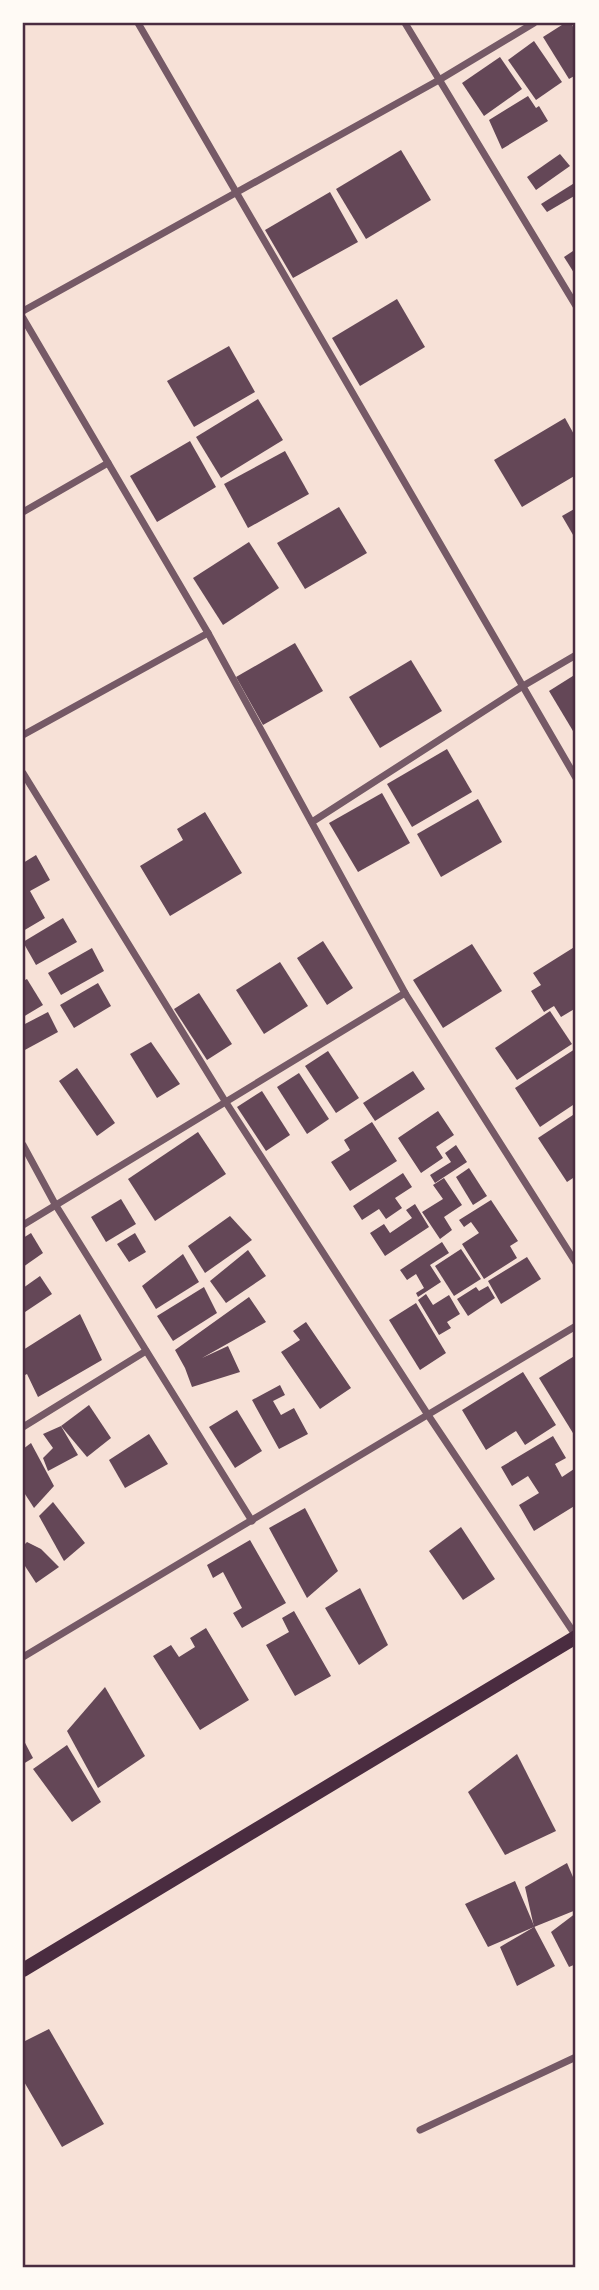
<svg xmlns="http://www.w3.org/2000/svg" width="599" height="2290" viewBox="0 0 599 2290" font-family="Mulish,sans-serif">
<rect width="100%" height="100%" fill="#f7e1d7"/>
<g fill="#644757">
<polygon points="565,23 571,23 576,32 576,75 569,79 543,37"/>
<polygon points="534,41 562,82 536,100 508,60"/>
<polygon points="500,57 522,89 484,116 462,83"/>
<polygon points="528,96 536,108 539,106 548,121 502,149 489,120"/>
<polygon points="401,150 431,200 366,239 336,189"/>
<polygon points="560,154 570,166 536,190 527,177"/>
<polygon points="576,182 576,195 547,212 541,204"/>
<polygon points="330,192 358,242 293,278 265,230"/>
<polygon points="576,249 576,276 564,257"/>
<polygon points="397,299 425,347 360,386 332,338"/>
<polygon points="229,346 255,392 194,427 167,381"/>
<polygon points="258,399 283,440 221,478 196,437"/>
<polygon points="565,418 576,438 576,475 522,507 494,460"/>
<polygon points="190,441 216,487 157,522 130,476"/>
<polygon points="285,451 309,494 248,528 224,484"/>
<polygon points="339,507 367,553 305,589 277,543"/>
<polygon points="576,508 576,540 562,516"/>
<polygon points="249,542 279,588 223,625 193,578"/>
<polygon points="295,643 323,691 263,725 236,677"/>
<polygon points="411,660 442,711 380,748 349,697"/>
<polygon points="576,674 576,736 549,691"/>
<polygon points="447,749 472,792 412,827 387,784"/>
<polygon points="382,793 410,843 358,872 329,823"/>
<polygon points="478,799 502,842 441,877 417,834"/>
<polygon points="205,812 242,873 170,916 140,866 183,840 177,829"/>
<polygon points="36,855 50,880 30,891 45,918 23,931 23,863"/>
<polygon points="63,918 77,942 36,965 23,942"/>
<polygon points="323,941 353,988 327,1005 297,958"/>
<polygon points="472,944 502,991 443,1028 413,980"/>
<polygon points="576,946 576,1008 561,1017 554,1006 544,1012 531,991 541,985 533,973"/>
<polygon points="92,948 104,971 61,995 48,973"/>
<polygon points="280,962 308,1006 264,1034 236,990"/>
<polygon points="27,979 43,1005 23,1017 23,981"/>
<polygon points="98,983 111,1006 74,1028 60,1005"/>
<polygon points="199,993 232,1044 207,1060 174,1009"/>
<polygon points="550,1011 572,1044 517,1080 495,1048"/>
<polygon points="48,1012 58,1032 23,1051 23,1025"/>
<polygon points="151,1042 180,1084 157,1098 130,1054"/>
<polygon points="575,1049 576,1103 540,1127 515,1088"/>
<polygon points="328,1051 359,1098 336,1113 305,1066"/>
<polygon points="77,1068 115,1123 97,1136 59,1081"/>
<polygon points="413,1071 425,1089 375,1121 363,1103"/>
<polygon points="299,1073 329,1119 307,1134 277,1087"/>
<polygon points="262,1091 290,1135 266,1151 237,1107"/>
<polygon points="438,1111 454,1135 436,1147 443,1158 421,1173 398,1138"/>
<polygon points="576,1113 576,1176 567,1182 538,1138"/>
<polygon points="372,1122 397,1161 350,1191 331,1162 350,1150 344,1140"/>
<polygon points="198,1132 226,1174 155,1221 128,1179"/>
<polygon points="456,1145 467,1162 435,1183 430,1175 451,1162 445,1153"/>
<polygon points="469,1168 487,1196 473,1205 456,1177"/>
<polygon points="403,1173 412,1187 395,1198 402,1208 386,1219 379,1209 362,1220 353,1206"/>
<polygon points="444,1178 462,1205 444,1217 452,1230 440,1239 422,1212 443,1199 433,1185"/>
<polygon points="121,1199 136,1224 106,1242 91,1217"/>
<polygon points="491,1200 518,1241 510,1246 517,1258 484,1279 462,1244 479,1233 471,1222 464,1227 459,1220"/>
<polygon points="415,1204 429,1227 385,1256 370,1233 384,1224 390,1233 412,1218 406,1210"/>
<polygon points="230,1216 252,1240 205,1273 188,1246"/>
<polygon points="31,1233 43,1253 23,1267 23,1238"/>
<polygon points="135,1233 146,1252 129,1262 117,1244"/>
<polygon points="442,1242 449,1253 430,1265 441,1282 418,1297 416,1293 424,1288 416,1274 407,1280 400,1270"/>
<polygon points="461,1249 481,1279 454,1296 435,1266"/>
<polygon points="248,1250 266,1276 226,1303 210,1281"/>
<polygon points="183,1254 199,1282 156,1309 142,1286"/>
<polygon points="527,1257 541,1279 501,1304 488,1281"/>
<polygon points="40,1276 52,1294 25,1312 23,1309 23,1288"/>
<polygon points="488,1286 495,1298 468,1316 457,1299 476,1287 479,1291"/>
<polygon points="204,1287 217,1313 173,1341 157,1316"/>
<polygon points="426,1294 433,1305 449,1295 460,1314 447,1322 451,1328 439,1335 418,1300"/>
<polygon points="249,1297 266,1322 202,1358 228,1346 240,1372 192,1387 185,1368 175,1350"/>
<polygon points="416,1303 446,1353 420,1370 389,1320"/>
<polygon points="80,1314 102,1360 38,1397 27,1374 23,1376 23,1350"/>
<polygon points="306,1322 351,1388 320,1409 281,1352 300,1340 293,1331"/>
<polygon points="576,1355 576,1438 539,1378"/>
<polygon points="523,1372 556,1425 525,1445 516,1431 486,1450 462,1410"/>
<polygon points="280,1385 285,1395 273,1401 281,1415 294,1408 308,1434 279,1449 252,1400"/>
<polygon points="89,1405 111,1438 87,1457 61,1426"/>
<polygon points="237,1410 262,1451 235,1468 209,1427"/>
<polygon points="61,1426 78,1455 48,1471 43,1458 53,1448 43,1434"/>
<polygon points="149,1434 168,1464 125,1488 109,1460"/>
<polygon points="553,1436 566,1458 555,1464 562,1477 574,1469 576,1473 576,1505 534,1531 519,1505 539,1493 528,1476 512,1486 501,1467"/>
<polygon points="31,1443 54,1486 34,1508 23,1491 23,1449"/>
<polygon points="53,1502 85,1543 64,1561 39,1516"/>
<polygon points="305,1508 338,1571 307,1598 269,1528"/>
<polygon points="461,1527 495,1579 463,1600 429,1551"/>
<polygon points="250,1540 286,1603 242,1628 233,1613 242,1608 233,1591 223,1572 213,1578 207,1565"/>
<polygon points="27,1542 41,1549 59,1567 36,1583 23,1563 23,1546"/>
<polygon points="360,1588 388,1645 359,1665 325,1608"/>
<polygon points="294,1611 331,1676 295,1696 266,1645 289,1632 282,1618"/>
<polygon points="206,1628 249,1700 200,1730 153,1656 171,1645 179,1657 195,1647 190,1638"/>
<polygon points="105,1687 145,1756 98,1788 67,1731"/>
<polygon points="23,1739 33,1758 23,1764"/>
<polygon points="67,1745 101,1802 72,1822 33,1769"/>
<polygon points="517,1754 556,1831 505,1855 468,1792"/>
<polygon points="567,1863 576,1884 576,1910 534,1927 525,1887"/>
<polygon points="515,1881 535,1928 555,1966 517,1986 500,1947 534,1927 488,1947 465,1904"/>
<polygon points="576,1913 576,1964 569,1967 551,1932"/>
<polygon points="49,2029 104,2124 62,2147 23,2080 23,2042"/>
</g>
<g fill="none" stroke-linecap="round" stroke-linejoin="round">
<g stroke="#755966" stroke-width="7">
<polyline points="138,23 576,778"/>
<polyline points="405,23 576,306"/>
<polyline points="23,311 439,80 534,23"/>
<polyline points="23,318 208,633 405,993 576,1263"/>
<polyline points="23,512 108,463"/>
<polyline points="23,735 208,633"/>
<polyline points="23,773 225,1101 428,1415 576,1636"/>
<polyline points="312,822 523,686 576,655"/>
<polyline points="23,1145 55,1204 252,1521"/>
<polyline points="23,1225 405,993"/>
<polyline points="23,1427 146,1351"/>
<polyline points="23,1657 576,1326"/>
<polyline points="420,2130 576,2057"/>
</g>
<polyline stroke="#4a2c40" stroke-width="14" points="23,1970 576,1637"/>
</g>
<rect width="599" height="2290" fill="none" stroke="#fffaf5" stroke-width="49"/>
<rect x="24" y="24" width="550" height="2242" fill="none" stroke="#4a2c40" stroke-width="2.5"/>
</svg>
